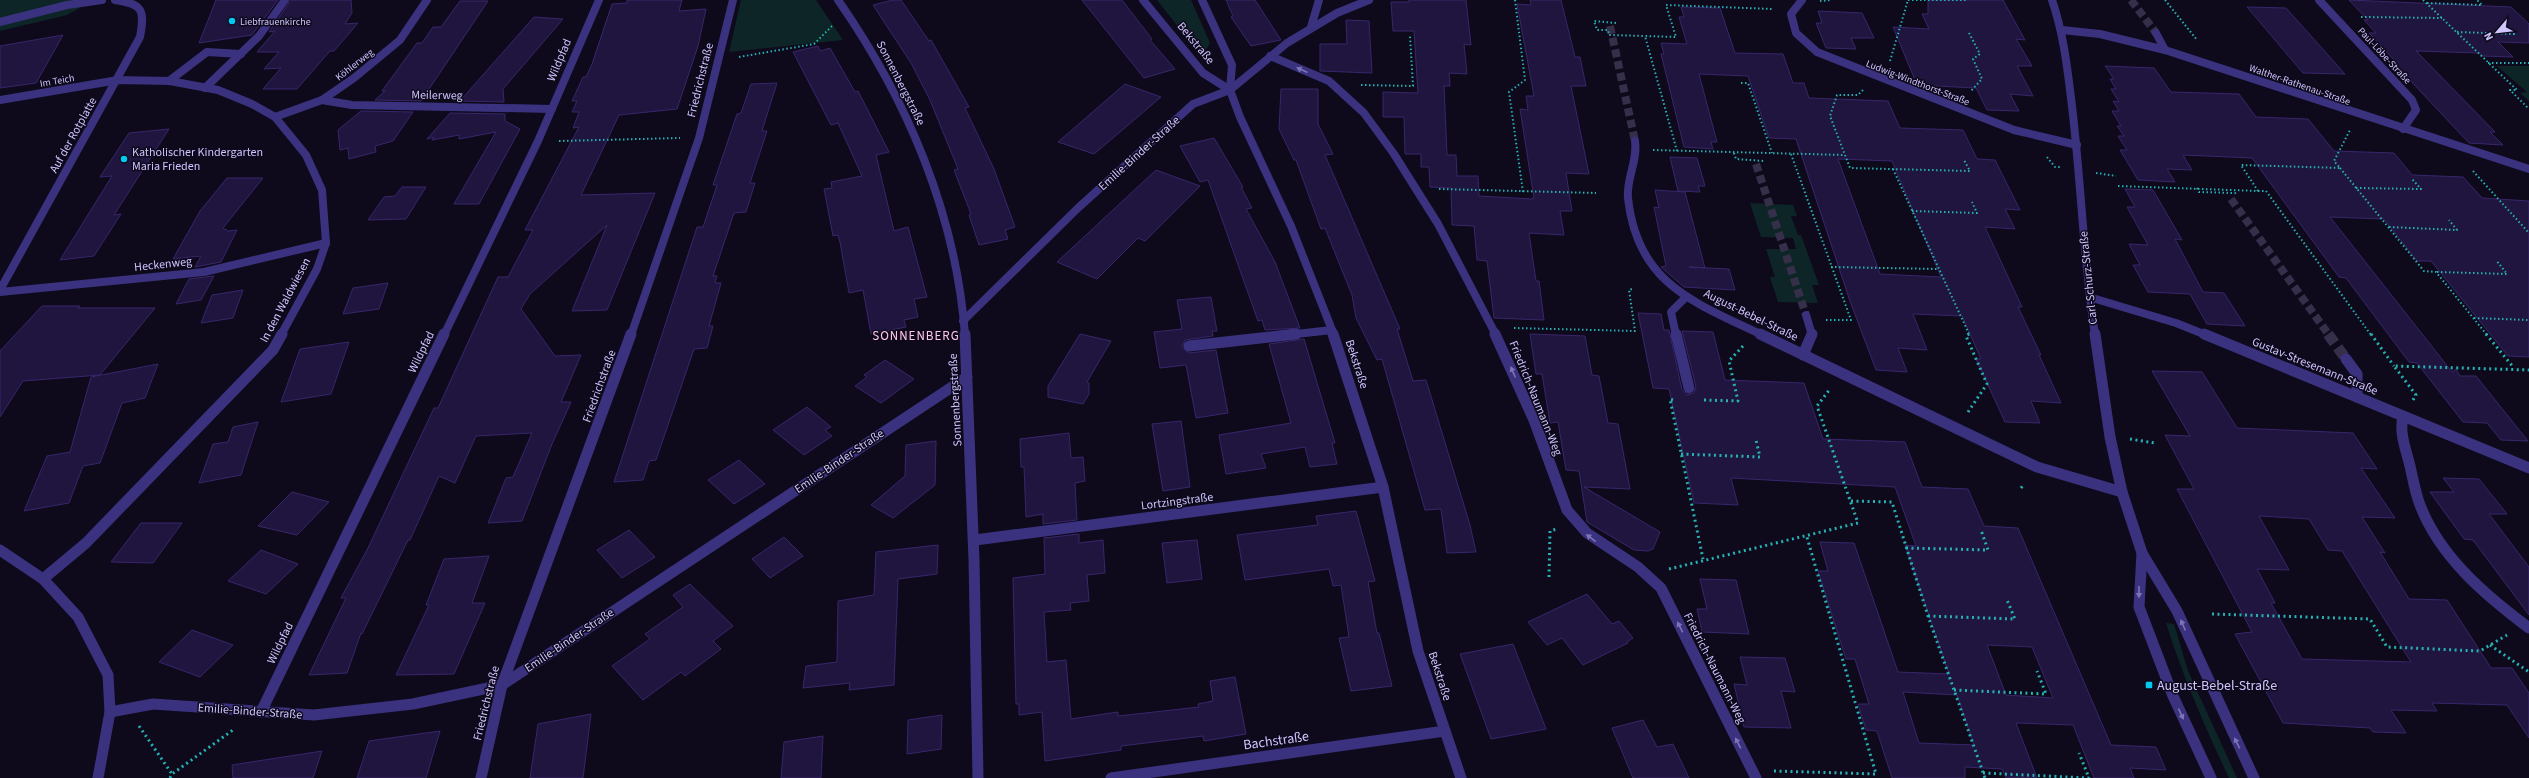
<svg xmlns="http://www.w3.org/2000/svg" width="2529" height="778" viewBox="0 0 2529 778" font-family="'Source Sans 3',sans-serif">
<rect width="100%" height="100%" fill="#0e0a1c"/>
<g fill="#0d2526">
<polygon points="0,0 94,0 67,15 0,31"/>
<polygon points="741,0 816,0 843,40 729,52"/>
<polygon points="1157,0 1191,0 1210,43 1202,57"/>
<polygon points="2497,66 2529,66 2529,101 2520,93 2527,92"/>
<polygon points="1750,203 1793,205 1797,216 1791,216 1798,235 1801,235 1819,285 1812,285 1818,303 1778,302 1770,277 1775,277 1766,249 1796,249 1793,238 1761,237"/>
<path d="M2166 623 2174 624 2188 671 2237 778H2229C2205 727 2183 677 2166 623Z"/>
</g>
<g fill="#20153e" stroke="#38266b" fill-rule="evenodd">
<polygon points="216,0 278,0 252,35 199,43"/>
<polygon points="291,0 351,0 352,13 345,24 358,23 334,51 330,51 297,89 263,89 281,68 264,69 279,52 257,52 275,31 269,32"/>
<polygon points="627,0 682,0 679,11 706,9 698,46 677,109 619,115 581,195 655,193 607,310 572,311 607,225 530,294 521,309 555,356 581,355 561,402 571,402 552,444 522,521 488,523 506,478 513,477 532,433 476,436 455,483 439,476 410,540 408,540 362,634 361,633 347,673 309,675 346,598 341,598 368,548 434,408 438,408 498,277 508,277 533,230 525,230 579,127 573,128 579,112 572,112 577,101 572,101 583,77 586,77 592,64 612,4 627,3"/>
<polygon points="893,0 901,0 929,41 931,40 969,107 965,108 994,169 1015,227 1005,230 1008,239 979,245 969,215 971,214 954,170 958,169 930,100 911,63 873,5"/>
<polygon points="1082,0 1122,0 1152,39 1150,40 1175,69 1144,78"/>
<polygon points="1226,0 1255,0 1281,40 1251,46 1231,17 1233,16"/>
<polygon points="1409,0 1466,0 1471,45 1464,44 1467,74 1449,73 1450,86 1444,86 1447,155 1456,155 1457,176 1478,176 1479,196 1531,199 1534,198 1520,109 1528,110 1526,96 1534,96 1517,4 1531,5 1530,0 1561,0 1575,57 1580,57 1586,86 1571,86 1589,174 1566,173 1572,211 1560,211 1564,235 1529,233 1536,281 1539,281 1544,320 1494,318 1487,261 1477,260 1474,226 1452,225 1451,188 1430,187 1429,167 1421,167 1421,154 1405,154 1404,117 1383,117 1383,92 1418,93 1414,31 1393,31 1391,2 1409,2"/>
<polygon points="1928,0 2003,0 2025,40 2016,39 2032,66 2017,66 2033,96 2010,94 2019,111 1987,110 1976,88 1917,85 1893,27 1929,29 1922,14 1928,14"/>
<polygon points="2349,0 2511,7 2529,24 2529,43 2498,42 2513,57 2482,56 2479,53 2416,51 2495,132 2490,132 2503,145 2469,143 2392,61 2395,61 2369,33 2376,33 2364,20 2368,20"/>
<polygon points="460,1 488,1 421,101 375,100 385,91 382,91 417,43 422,43 433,27 441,27"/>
<path d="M1681 7 1720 8 1735 53 1783 54 1793 83H1804L1809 98 1888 101 1900 128 1963 130 1977 159 1995 160 2020 210 2005 209 2015 229 1985 227 2022 307H2018L2041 355H2039L2061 403 2031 401 2040 423 2005 422 1976 359H1981L1962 316 1913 314 1927 350 1898 348 1907 372 1876 370 1850 301 1796 139 1769 138 1748 76 1699 74 1717 142H1711L1713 149 1684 147 1661 54H1664L1661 43 1687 44 1679 17H1684ZM1838 159 1892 161 1941 277 1880 274Z"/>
<polygon points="2247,7 2286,8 2345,74 2303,73"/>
<polygon points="1818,11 1862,13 1874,38 1851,38 1856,49 1826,48 1816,23 1822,23"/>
<polygon points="534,17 563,19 503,89 504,102 460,101"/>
<polygon points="1346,20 1369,21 1372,73 1320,71 1320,44 1347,44"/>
<polygon points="63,35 36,83 0,88 0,46"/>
<polygon points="818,46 820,51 830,48 855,92 858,91 889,152 876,155 894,231 908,227 927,297 914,299 918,317 904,320 906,327 871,334 863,290 849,293 840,242 838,235 833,236 824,189 832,188 831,182 862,176 838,123 831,125 793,52"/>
<polygon points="2105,66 2154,68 2171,92 2239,94 2256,117 2308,119 2334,151 2394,153 2412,175 2463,177 2482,198 2529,201 2529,357 2508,356 2431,261 2417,261 2384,219 2330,217 2452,372 2456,369 2460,376 2476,376 2528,441 2501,440 2487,423 2463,422 2417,363 2409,362 2346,278 2339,277 2252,158 2183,155 2192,170 2167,169 2175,182 2138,180 2120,150 2127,150 2118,136 2124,136 2117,126 2121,126 2112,111 2119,111 2113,101 2119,102 2111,89 2116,89 2110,79 2114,79"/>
<polygon points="777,83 762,131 767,131 750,183 755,183 746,212 734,213 713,276 717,276 715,283 721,283 709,326 713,326 707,348 694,349 656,460 649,461 643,480 614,482 697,227 703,227 717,185 713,185 737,114 741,113 751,84"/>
<polygon points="1125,84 1161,97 1094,154 1058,142"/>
<polygon points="1281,89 1318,89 1318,124 1333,154 1325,155 1400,329 1397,329 1413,381 1426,380 1470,525 1476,552 1447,553 1441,509 1425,510 1382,359 1377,360 1356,318 1352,295 1325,228 1321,229 1296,160 1294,160 1279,129"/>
<polygon points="361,111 413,112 393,141 375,146 376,152 349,159 348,148 340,150 338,130"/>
<polygon points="450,113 505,114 505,121 520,129 479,204 454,204 496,132 459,139 459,135 432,140 434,137 427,139"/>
<polygon points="169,129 114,215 121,214 94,256 60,260 112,176 100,177 129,133"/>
<polygon points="1214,138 1243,187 1241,187 1252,208 1246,209 1275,262 1300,328 1265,330 1262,320 1258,321 1208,180 1200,182 1180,146"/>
<polygon points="1670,157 1697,158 1705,186 1698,186 1700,192 1678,191"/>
<polygon points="1156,170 1200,186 1145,241 1138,238 1097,279 1057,262"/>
<polygon points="227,178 263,178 223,228 228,231 237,230 221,262 195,267 201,256 173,259 200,211"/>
<polygon points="402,187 426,187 406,219 368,220 384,197 395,196"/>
<polygon points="2125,189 2153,190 2182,240 2175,239 2203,292 2224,293 2245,326 2207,324 2190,294 2148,292 2133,265 2140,265 2129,244 2148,245 2127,207 2135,207"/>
<polygon points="1655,190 1685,192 1705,268 1689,267 1729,269 1735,290 1684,287 1661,267 1666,266 1654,207 1659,208"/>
<polygon points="214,276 201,300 176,304 189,279"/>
<polygon points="388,283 379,309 343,314 353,288"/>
<polygon points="243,290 233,318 201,323 212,295"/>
<polygon points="1211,297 1217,331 1212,331 1213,336 1185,340 1182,347 1189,353 1216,350 1228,413 1196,418 1186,365 1160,368 1154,332 1182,329 1177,300"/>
<polygon points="42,306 80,306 78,308 155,308 100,375 23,381 0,417 0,351"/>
<path d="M1638 313 1661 314 1664 330H1669L1682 390 1687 395 1694 393 1696 387 1682 331 1713 332 1725 380 1804 383 1823 439 1905 442 1922 487 1968 489 1984 526 2018 528 2111 745 2156 747 2166 770 2130 768 2134 778H2094L2073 725 2016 723 2037 778H2006L2002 769 1965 767V778H1892L1877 731 1866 730 1858 704H1869L1855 659H1846L1818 571H1828L1820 542 1854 543 1898 672 1949 674 1905 545 1916 546 1895 487 1731 478 1738 505 1694 503 1669 389 1653 388ZM1987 645 2032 647 2053 698 2006 695ZM1903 692 1957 695 1974 745 1919 743Z"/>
<polygon points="1080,334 1111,341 1087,382 1089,383 1089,394 1083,404 1048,397 1048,386"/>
<polygon points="1530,334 1585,336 1592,375 1599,376 1608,423 1618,424 1630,489 1584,487 1660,532 1653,549 1648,551 1634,550 1587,522 1579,471 1566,470 1558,422 1550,423 1542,374 1536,374"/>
<polygon points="1304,339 1335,443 1332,443 1337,464 1310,467 1305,447 1261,454 1266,468 1226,474 1219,435 1291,423 1269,344"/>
<polygon points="349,342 331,394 281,402 300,349"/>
<polygon points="885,360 914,379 881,403 855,386 867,377 864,375"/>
<polygon points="158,364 145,398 122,403 100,463 83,466 69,503 24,511 47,456 70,452 91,377"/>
<path d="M2152 371 2202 372 2237 428 2353 433 2377 469 2361 468 2395 518 2362 517 2385 553 2380 552 2409 599 2447 600 2491 668H2512L2529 693V738L2507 705 2432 703 2437 711 2391 710 2406 733 2373 732 2370 728 2283 723 2235 634 2252 632 2177 489H2194L2165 435 2190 436ZM2259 516 2309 519 2328 550 2342 551 2411 662 2302 659 2271 603H2275L2257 569 2289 570Z"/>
<polygon points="807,407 831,427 825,430 832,436 804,455 773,430"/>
<polygon points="1181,421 1190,487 1163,491 1152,424"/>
<polygon points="258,422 241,475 199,483 213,444 228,442 233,427"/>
<polygon points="1069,433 1071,458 1083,457 1085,481 1075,483 1077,520 1043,524 1043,514 1026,517 1024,467 1021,467 1020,439"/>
<polygon points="936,441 935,485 893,518 871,505 905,476 906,445"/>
<polygon points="739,460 765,484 734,504 708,480"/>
<polygon points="2443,478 2479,479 2507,514 2489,514 2529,567 2529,615 2473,540 2464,539 2430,492 2454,492"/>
<polygon points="292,492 329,502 297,535 258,526"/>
<polygon points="1356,511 1375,581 1368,582 1377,633 1379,633 1392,686 1351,691 1339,638 1349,637 1341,585 1333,586 1329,569 1245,580 1237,535 1318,525 1316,516"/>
<polygon points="141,523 182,523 153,563 111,562"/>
<polygon points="629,530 655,557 622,578 597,550"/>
<polygon points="1079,534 1079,543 1103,540 1105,573 1087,575 1089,601 1070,603 1071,610 1044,612 1047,662 1066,660 1071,719 1118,712 1118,716 1199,707 1198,704 1213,701 1210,681 1235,677 1246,734 1204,741 1203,736 1121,746 1121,750 1045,761 1042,712 1019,715 1019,704 1016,704 1013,578 1045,574 1044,538"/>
<polygon points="784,537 803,556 770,578 752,559"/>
<polygon points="1197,540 1202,579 1167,583 1162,543"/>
<polygon points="938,545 937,574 898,579 894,685 849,690 850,683 803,688 806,666 837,662 838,601 874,595 876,552"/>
<polygon points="261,550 298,564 266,594 228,581"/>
<polygon points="489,556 472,603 485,603 454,674 396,675 429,605 426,605 444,559"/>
<polygon points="1700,579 1736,580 1749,634 1702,632 1697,609 1707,609"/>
<polygon points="690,584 733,626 713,641 721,649 685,676 681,672 643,700 612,666 650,639 645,634 683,607 673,595"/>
<polygon points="1587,594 1612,624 1619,621 1633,638 1627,642 1628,643 1583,665 1562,638 1547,645 1528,622"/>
<polygon points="192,630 233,645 200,677 159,662"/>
<polygon points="1513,644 1546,729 1491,739 1460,654"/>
<polygon points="1740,657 1785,658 1795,692 1781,691 1791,728 1744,727 1734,684 1747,685"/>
<polygon points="591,714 583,778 530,778 538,724"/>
<polygon points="942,715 941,749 907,754 908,720"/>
<polygon points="1643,720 1657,747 1673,744 1689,778 1633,778 1612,728"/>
<polygon points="440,731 426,778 357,778 369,741"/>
<polygon points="823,736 821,778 781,778 784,742"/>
<polygon points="322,751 313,778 233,778 232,765"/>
</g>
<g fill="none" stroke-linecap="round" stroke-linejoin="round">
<g stroke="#352f49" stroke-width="8" stroke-dasharray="8 4" stroke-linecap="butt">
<polyline points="2131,0 2156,33"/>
<polyline points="1610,26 1635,141"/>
<polyline points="1756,164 1806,315"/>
<polyline points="2231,199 2329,335"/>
</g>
<polyline stroke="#352f49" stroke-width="11" stroke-dasharray="11 5.5" stroke-linecap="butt" points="2328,334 2346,359"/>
<g stroke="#26b1b2" stroke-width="2" stroke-dasharray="1.5 2.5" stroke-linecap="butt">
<polyline points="1515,0 1525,80 1509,92 1523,192"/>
<polyline points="1908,0 1968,0"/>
<polyline points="2165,0 2197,40"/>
<polyline points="2423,0 2517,90 2510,90 2529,109"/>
<polyline points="1820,1 1832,0"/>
<polyline points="2427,3 2482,5 2477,0"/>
<polyline points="2361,17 2442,18"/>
<polyline points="1616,23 1594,21 1597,30 1608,30 1609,35 1645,36"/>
<polyline points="2457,32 2514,34 2506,27"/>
<polyline points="1969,33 1980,54 1973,59 1982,79 1970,92"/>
<polyline points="739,57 814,44 833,25"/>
<polyline points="1890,61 1908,0"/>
<polyline points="2488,63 2529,63"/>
<polyline points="1741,83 1748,83 1772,153"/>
<polyline points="1361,85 1413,86 1410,36"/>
<polyline points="1863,90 1858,95 1837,95 1830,116 1850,168 1970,171 1964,160"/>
<polyline points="559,141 680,138"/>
<polyline points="1653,150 1844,155"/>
<polyline points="1677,151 1645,36 1676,37 1666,5 1773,9"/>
<polyline points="1734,153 1736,159 1764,161"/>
<polyline points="1791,154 1851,320 1826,320"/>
<polyline points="2047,157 2055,167 2060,167"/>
<polyline points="2340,168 2424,271 2436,272 2487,335"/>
<polyline points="1893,169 1969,334 1967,335"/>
<polyline points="2473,171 2529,233"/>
<polyline points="2096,173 2116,176"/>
<polyline points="2118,186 2258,191 2241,165 2340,168 2334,161 2350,130"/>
<polyline points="2197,188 2199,192 2235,193 2237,195"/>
<polyline points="2356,188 2421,189 2412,179"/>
<polyline points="1439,189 1596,193"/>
<polyline points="2258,191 2266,191 2371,335"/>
<polyline points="1912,211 1977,213 1972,202"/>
<polyline points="2389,227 2457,230 2449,220"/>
<polyline points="1831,267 1938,269"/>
<polyline points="2437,272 2507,274 2496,260"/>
<polyline points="2474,318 2529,320"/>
<polyline points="1514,328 1635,331 1629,290 1632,289"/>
</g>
<g stroke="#26b1b2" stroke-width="3" stroke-dasharray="2 3.5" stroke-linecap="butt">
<polyline points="2371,334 2394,366"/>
<polyline points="2486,334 2514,368"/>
<polyline points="1673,400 1670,399 1703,559"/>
<polyline points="1704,400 1738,401 1729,361 1743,346"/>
<polyline points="2413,400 2416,395 2394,366 2529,370"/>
<polyline points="1968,412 1987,384 1966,336 1969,334"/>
<polyline points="2130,439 2155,443"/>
<polyline points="1681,454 1760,457 1756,440"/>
<polyline points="2021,488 2024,484"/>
<polyline points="1851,501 1892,502 1928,616 1985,778"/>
<polyline points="1906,548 1988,550 1981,530"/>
<polyline points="1669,569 1858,523 1817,406 1830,389"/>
<polyline points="1549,577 1550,531 1557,529"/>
<polyline points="2212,614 2370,619 2387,647 2480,651 2507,635"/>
<polyline points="1928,616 2015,619 2007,600"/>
<polyline points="2490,645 2529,672"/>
<polyline points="1954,690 2046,694 2037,671"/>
<polyline points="139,726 172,774"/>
<polyline points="1774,771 1876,774 1806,534"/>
<polyline points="1983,773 2089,778 2079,753"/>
<polyline points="170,778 172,774 233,730"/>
</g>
<g stroke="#3a327e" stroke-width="8">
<path d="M838 0C907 99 956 214 965 335"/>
<polyline points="1143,0 1203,73 1230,90 1240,117 1291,226 1334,335"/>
<polyline points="1202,0 1232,65 1230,90"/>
<polyline points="1802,0 1791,14 1796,33 1817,52 2014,130 2077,145"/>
<path d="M2052 0C2063 32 2067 65 2071 98 2081 177 2083 257 2095 335"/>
<polyline points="2319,0 2412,100 2416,110 2403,129"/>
<polyline points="0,22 67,5 102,0"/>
<polyline points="1311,27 1319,0"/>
<polyline points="2062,30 2100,34 2165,50 2529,169"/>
<polyline points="2156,33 2165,50"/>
<polyline points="1270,56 1329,81 1364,113 1394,154 1438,224 1496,335"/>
<polyline points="169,81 207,52 241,54"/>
<polyline points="205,88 259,36 285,0"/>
<polyline points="0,100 118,80 170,81 218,90 252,104 275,117 306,155 322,190 326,243 317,269 281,335"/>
<polyline points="322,100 352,105 552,109"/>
<polyline points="275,117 322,100 354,78 400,40 427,0"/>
<path d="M1635 141C1638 161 1626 179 1628 198 1637 284 1694 302 1762 335"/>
<path d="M0 290 140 37C145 10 143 4 115 0"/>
<polyline points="0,292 204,272 326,243"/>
<polyline points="2089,297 2176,323 2206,335"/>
<polyline points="1806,315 1812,335"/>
<polyline points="963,321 1078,208 1193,104 1230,90 1287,43 1337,13 1369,0"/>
<polyline points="444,335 538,141 599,0"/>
<polyline points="631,335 699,138 733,0"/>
<polyline points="1287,335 1332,330"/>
<polyline points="1676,335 1671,312 1686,297"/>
</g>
<g stroke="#3a327e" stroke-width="11">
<polyline points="965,334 974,560 978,778"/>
<polyline points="1333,334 1383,487 1418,651 1461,778"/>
<polyline points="1495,334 1534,420 1567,510 1587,533 1638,567 1661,588 1756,778"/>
<polyline points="1676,334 1689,388"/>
<polyline points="1760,334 2037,467 2122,492"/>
<polyline points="2095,334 2110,437 2122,492 2142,553 2177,611 2254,778"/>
<polyline points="2204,334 2529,468"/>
<polyline points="1189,346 1296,334"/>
<polyline points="1803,355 1812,334"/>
<polyline points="2346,359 2357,374 2357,397"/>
<path d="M2403 416C2399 434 2406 449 2410 466 2413 479 2415 492 2420 505 2440 557 2485 595 2529 628"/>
<polyline points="975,540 1383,487"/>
<polyline points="0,550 43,579 78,617 108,675 110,712 98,778"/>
<polyline points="2142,553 2139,607 2173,696 2211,778"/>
<polyline points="43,579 86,543 273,350 282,334"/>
<polyline points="110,712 153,704 314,715 413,704 502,685 967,377"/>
<polyline points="261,712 444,334"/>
<polyline points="481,778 502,685 631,334"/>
<polyline points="1111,778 1445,731"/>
</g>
</g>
<defs><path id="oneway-solid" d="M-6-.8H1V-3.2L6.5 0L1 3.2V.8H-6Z"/></defs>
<g fill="#7d74b8">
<use href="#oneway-solid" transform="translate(1302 70) rotate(-156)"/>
<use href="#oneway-solid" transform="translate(1513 372) rotate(-114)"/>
<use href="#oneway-solid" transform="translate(1591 538) rotate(-143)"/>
<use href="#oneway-solid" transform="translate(2139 592) rotate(90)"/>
<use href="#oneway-solid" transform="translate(2183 625) rotate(-114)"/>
<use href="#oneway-solid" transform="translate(1680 627) rotate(-117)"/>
<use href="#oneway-solid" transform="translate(2181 714) rotate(65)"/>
<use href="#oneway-solid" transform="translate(1738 743) rotate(-117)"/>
<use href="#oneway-solid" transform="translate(2237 743) rotate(-116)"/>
</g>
<g fill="#00c9f0" stroke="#0e0a1c" stroke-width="1.5">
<circle cx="232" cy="21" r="4"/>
<circle cx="124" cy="159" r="4"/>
<rect x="2145" y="681" width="8" height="8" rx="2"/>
</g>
<g text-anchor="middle" stroke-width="3" stroke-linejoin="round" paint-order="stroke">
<g font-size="10" fill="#cfc5ff" stroke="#0e0a1c" text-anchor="start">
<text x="240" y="25">Liebfrauenkirche</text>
</g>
<g font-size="10" fill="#cfc5ff" stroke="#0e0a1c">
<text transform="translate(2385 55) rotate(47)" y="4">Paul-Löbe-Straße</text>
<text transform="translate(354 64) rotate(-38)" y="4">Köhlerweg</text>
<text transform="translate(57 80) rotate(-10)" y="4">Im Teich</text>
<text transform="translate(1918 82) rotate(21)" y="4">Ludwig-Windthorst-Straße</text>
<text transform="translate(2300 84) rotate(19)" y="4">Walther-Rathenau-Straße</text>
</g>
<g font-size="12" fill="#cfc5ff" stroke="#0e0a1c">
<text transform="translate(1196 43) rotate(50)" y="4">Bekstraße</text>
<text transform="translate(559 60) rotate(-67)" y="4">Wildpfad</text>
<text transform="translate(700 80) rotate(-76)" y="4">Friedrichstraße</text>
<text transform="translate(901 83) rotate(63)" y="4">Sonnenbergstraße</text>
<text transform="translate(437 95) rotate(1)" y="4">Meilerweg</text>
<text transform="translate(73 135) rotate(-61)" y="4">Auf der Rotplatte</text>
<text transform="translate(1139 153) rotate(-42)" y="4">Emilie-Binder-Straße</text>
<text transform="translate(163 264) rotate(-6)" y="4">Heckenweg</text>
<text transform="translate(2088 278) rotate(-96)" y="4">Carl-Schurz-Straße</text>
<text transform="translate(285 300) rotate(-62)" y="4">In den Waldwiesen</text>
<text transform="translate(1751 315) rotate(26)" y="4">August-Bebel-Straße</text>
<text transform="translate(421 352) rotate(-64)" y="4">Wildpfad</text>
<text transform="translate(1357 364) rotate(72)" y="4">Bekstraße</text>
<text transform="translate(2315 366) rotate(22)" y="4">Gustav-Stresemann-Straße</text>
<text transform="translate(599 386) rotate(-70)" y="4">Friedrichstraße</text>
<text transform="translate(1536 398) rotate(68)" y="4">Friedrich-Naumann-Weg</text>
<text transform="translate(955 400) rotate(-93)" y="4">Sonnenbergstraße</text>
<text transform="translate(839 461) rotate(-34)" y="4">Emilie-Binder-Straße</text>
<text transform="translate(1177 501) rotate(-7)" y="4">Lortzingstraße</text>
<text transform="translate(569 640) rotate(-34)" y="4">Emilie-Binder-Straße</text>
<text transform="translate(280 643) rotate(-64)" y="4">Wildpfad</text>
<text transform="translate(1715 668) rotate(63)" y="4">Friedrich-Naumann-Weg</text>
<text transform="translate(1440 676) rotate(72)" y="4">Bekstraße</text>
<text transform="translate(486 703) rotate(-76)" y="4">Friedrichstraße</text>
<text transform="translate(250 711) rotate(4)" y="4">Emilie-Binder-Straße</text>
</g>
<g font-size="12" fill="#cfc5ff" stroke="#0e0a1c" text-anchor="start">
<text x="132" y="156">Katholischer Kindergarten<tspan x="132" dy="14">Maria Frieden</tspan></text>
</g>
<g font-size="13" letter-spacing="1" fill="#ffc7e7" stroke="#0e0a1c">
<text x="916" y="340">SONNENBERG</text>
</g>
<g font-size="14" fill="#cfc5ff" stroke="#0e0a1c" text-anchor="start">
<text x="2157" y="690">August-Bebel-Straße</text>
</g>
<g font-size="14" fill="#cfc5ff" stroke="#0e0a1c">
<text transform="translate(1276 740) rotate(-8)" y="5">Bachstraße</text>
</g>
</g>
<g transform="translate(2497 32) rotate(242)" stroke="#0e0a1c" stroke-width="3" paint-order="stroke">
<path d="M0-3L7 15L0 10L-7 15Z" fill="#cfc5ff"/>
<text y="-6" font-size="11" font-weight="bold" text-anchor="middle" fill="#cfc5ff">N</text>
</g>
</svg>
